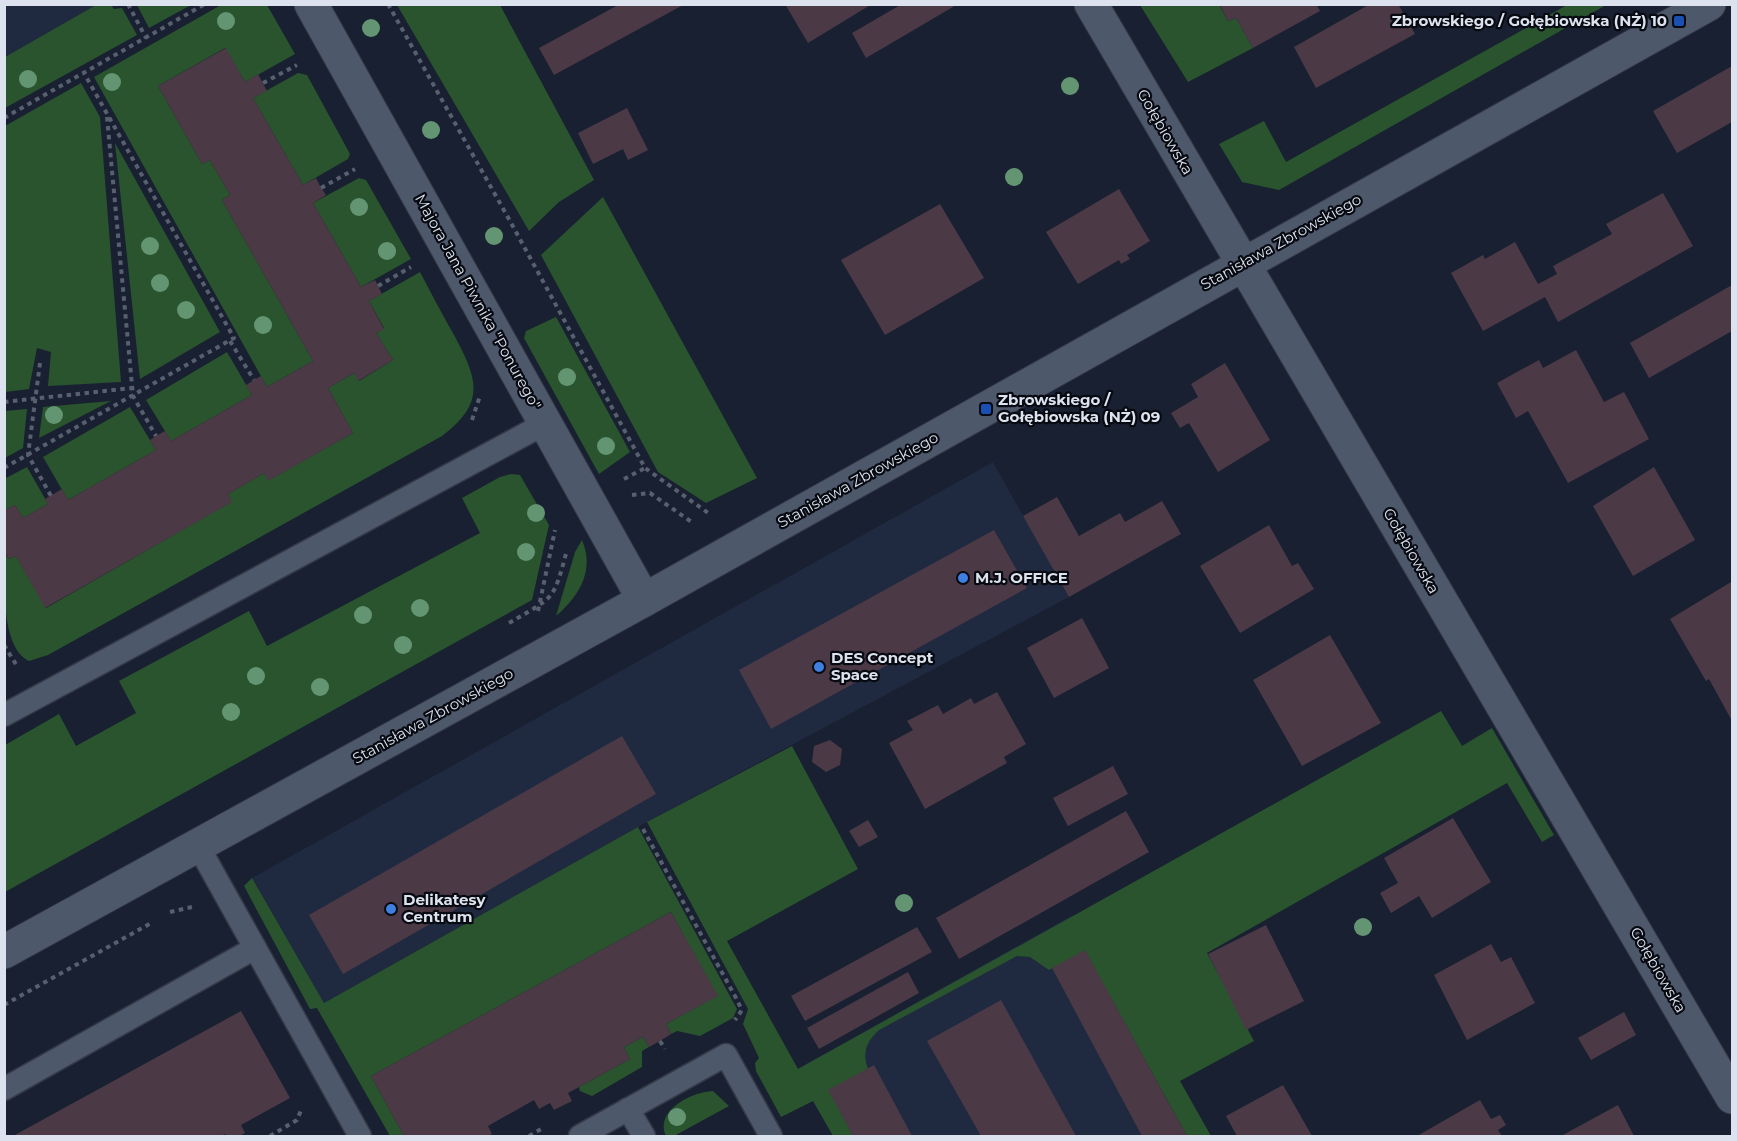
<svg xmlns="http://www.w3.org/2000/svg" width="1737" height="1141" viewBox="0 0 1737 1141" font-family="Montserrat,sans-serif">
<rect width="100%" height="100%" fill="#182031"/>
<g fill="#1f2a40">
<polygon points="5,4 96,4 96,5 5,57"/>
<polygon points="993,462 1069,597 647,822 324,1003 252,878"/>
<polygon points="1071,916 1085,943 1085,951 1187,1136 833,1136 797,1069"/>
</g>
<g fill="#29542e">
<polygon points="96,5 111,5 114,9 122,8 137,35 5,108 5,57"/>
<polygon points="137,5 191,5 149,28"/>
<polygon points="221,5 267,5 295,54 245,82 225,48 158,86 202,164 210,160 230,195 222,200 313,361 267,387 94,77"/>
<polygon points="397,5 500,5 594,180 559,202 529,231"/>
<polygon points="1140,5 1219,5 1228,21 1236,18 1253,48 1188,82"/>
<polygon points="1567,5 1606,5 1279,190 1242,182 1219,144 1264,121 1286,162"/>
<polygon points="298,73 307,75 350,154 348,159 303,185 253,98"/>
<polygon points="81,83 100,117 121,382 48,386 51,352 37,348 29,389 5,392 5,126"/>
<polygon points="115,143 220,332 140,379"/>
<polygon points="359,178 366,180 411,259 361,287 313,203"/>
<polygon points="603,197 757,478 706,503 658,472 541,255"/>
<path d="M420 272C431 293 442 314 454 335 477 378 487 402 442 436L48 655 29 661C0 647 5 581 4 552L9 559 16 556 46 608 231 502 228 494 264 473 269 480 353 433 328 388 354 373 359 381 393 360 376 333 384 328 369 301Z"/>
<polygon points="556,317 630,452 599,474 524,338 526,331"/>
<polygon points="227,352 252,395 171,441 146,400"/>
<polygon points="111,401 39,438 43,407"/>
<polygon points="130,407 156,450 68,500 43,457"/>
<polygon points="27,409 23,448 5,458 5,411"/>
<polygon points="27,467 48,504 23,518 15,505 5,510 4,479"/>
<polygon points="511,474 520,475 549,525 532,600 5,892 5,745 59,714 76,746 136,713 119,681 249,611 267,646 480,533 462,498 500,477"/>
<path d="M582 540C595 571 579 596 556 616L575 552Z"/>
<path d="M1441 711 1462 746 1492 728 1554 835 1542 842 1507 783 1207 953 1254 1041 1180 1081 1211 1136H1187L1085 951 1049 970 1030 957 1017 956 879 1030C866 1042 862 1053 868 1069L829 1090 853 1136H833L813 1101 781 1117 756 1071 755 1063 759 1058 743 1024 748 1009 647 822 792 746 858 869 727 941 798 1069Z"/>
<polygon points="638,827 737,1009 733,1018 700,1036 677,1031 671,1034 666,1024 717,996 671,912 371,1076 404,1136 390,1136 317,1008 310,1009 244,886 252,878 324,1003"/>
<polygon points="643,1037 649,1047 642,1051 642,1067 592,1096 580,1091 579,1087 630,1059 624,1047"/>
<path d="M713 1091 729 1106 674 1136H666C654 1111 691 1092 713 1091Z"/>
</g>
<g fill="#4c3946">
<polygon points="620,4 685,4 554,75 539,48"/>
<polygon points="785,4 872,4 808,43"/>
<polygon points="902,4 958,4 866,58 852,33"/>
<polygon points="1219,4 1316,4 1320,11 1253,48 1236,18 1228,21"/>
<polygon points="1370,4 1398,4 1415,34 1316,88 1294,47"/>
<polygon points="226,48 245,82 258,74 267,91 253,98 303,185 316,178 321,188 326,195 313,203 361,287 375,280 382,294 369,301 384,329 376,333 393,360 358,381 354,373 328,388 353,433 268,481 264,473 228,494 232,502 45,608 16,556 9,559 5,552 5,510 15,505 23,518 48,504 45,499 62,489 68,500 156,450 150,440 156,436 165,431 171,441 252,395 246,385 254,380 261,376 267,387 313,361 222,200 230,195 210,160 202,164 158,86"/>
<polygon points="1732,66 1732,122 1677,153 1653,111"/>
<polygon points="627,108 648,150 628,160 623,149 593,164 578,133"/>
<polygon points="1119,189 1150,241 1127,255 1130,259 1121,264 1119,260 1078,284 1046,232"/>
<polygon points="1663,193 1693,246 1558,322 1545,297 1483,331 1451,273 1483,255 1485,259 1515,242 1538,284 1557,274 1553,266 1612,234 1606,224"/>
<polygon points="940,204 984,278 885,335 841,260"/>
<polygon points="1732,285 1732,331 1649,378 1630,343"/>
<polygon points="1576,350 1604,402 1624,392 1649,439 1568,483 1528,411 1516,418 1497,383 1539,360 1543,368"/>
<polygon points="1225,363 1270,440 1218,472 1189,423 1180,428 1171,413 1198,397 1191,384"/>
<polygon points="1654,467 1695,540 1633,576 1593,506"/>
<polygon points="1057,497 1079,536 1120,513 1125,522 1162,501 1181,534 1069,597 1023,516"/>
<polygon points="1269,525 1292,566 1298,563 1314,589 1240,633 1200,566"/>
<polygon points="994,530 1027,588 771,729 739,670"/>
<polygon points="1731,582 1732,584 1732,721 1709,679 1706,681 1670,619"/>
<polygon points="1082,618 1109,668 1054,698 1027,648"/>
<polygon points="1330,635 1381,723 1302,766 1253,680"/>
<polygon points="997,692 1026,744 1004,757 1007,763 925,809 889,743 913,730 907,721 938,705 943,714 971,698 974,704"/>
<polygon points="622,736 656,794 343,974 309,915"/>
<polygon points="830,740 842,749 840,765 826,772 812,762 814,746"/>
<polygon points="1113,766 1128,794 1068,826 1053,798"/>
<polygon points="1126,811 1149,852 959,959 936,918"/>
<polygon points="1453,818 1491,882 1432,918 1419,896 1391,913 1380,893 1398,883 1384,858"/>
<polygon points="868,820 878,837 859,847 849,831"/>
<polygon points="671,912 718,996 666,1024 671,1034 660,1041 649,1047 643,1037 624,1047 630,1059 568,1093 572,1101 554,1110 550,1103 539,1109 534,1100 488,1126 492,1134 487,1136 404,1136 371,1076"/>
<polygon points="1266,925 1304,1001 1246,1030 1208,954"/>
<polygon points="917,927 932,952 805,1021 791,996"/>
<polygon points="1491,944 1501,962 1511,957 1535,1003 1467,1040 1434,975"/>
<polygon points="1085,950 1161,1089 1187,1136 1142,1136 1052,968"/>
<polygon points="908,972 919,993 819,1049 807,1028"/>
<polygon points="1001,1000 1076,1136 981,1136 927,1041"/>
<polygon points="241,1011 290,1098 241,1125 245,1133 239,1136 227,1136 225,1134 221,1136 13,1136"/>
<polygon points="1624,1012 1636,1035 1591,1060 1578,1038"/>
<polygon points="874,1065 912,1136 853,1136 828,1090"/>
<polygon points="1283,1085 1312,1136 1237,1136 1226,1116"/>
<polygon points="1480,1100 1491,1119 1500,1115 1506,1125 1498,1130 1502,1136 1417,1136"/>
<polygon points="1618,1105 1634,1136 1561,1136"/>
</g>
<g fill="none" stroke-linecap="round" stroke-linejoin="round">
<defs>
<g id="service">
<polyline points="4,715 546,423"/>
<polyline points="197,844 360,1136"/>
<polyline points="4,1089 255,948"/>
<polyline points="628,1109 644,1136"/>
<polyline points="580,1136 726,1055 771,1136"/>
</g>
<g id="minor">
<polyline points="311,4 644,600"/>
<polyline points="1091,4 1732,1097"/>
</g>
<polyline id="secondary" points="4,952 644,600 1709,4"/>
</defs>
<use href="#service" stroke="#343947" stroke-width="25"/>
<use href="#minor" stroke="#343947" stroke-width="35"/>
<use href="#secondary" stroke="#343947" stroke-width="35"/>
<g stroke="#585f6f" stroke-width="4" stroke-dasharray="4.5 4.5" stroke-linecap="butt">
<polyline points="128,4 146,38"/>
<polyline points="388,4 510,221 645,468 711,515"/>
<polyline points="263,83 297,65"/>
<polyline points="107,117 133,396 156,436"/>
<polyline points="4,118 205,4"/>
<polyline points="321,188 355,169"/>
<polyline points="378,286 411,267"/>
<polyline points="230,341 254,380"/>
<polyline points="40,363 28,455 51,496"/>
<polyline points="4,402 132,388"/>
<polyline points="472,420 480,396"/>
<polyline points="4,468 234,338 84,73"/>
<polyline points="624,479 645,468"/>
<polyline points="632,495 650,493 693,523"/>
<polyline points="538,611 555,530"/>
<path d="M509 623C555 596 553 602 567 550"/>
<polyline points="4,645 17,666"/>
<polyline points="643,829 736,998 742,1010 735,1020"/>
<polyline points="170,912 192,907"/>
<polyline points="4,1005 153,922"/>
<polyline points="660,1041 665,1049"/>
<polyline points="270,1136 297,1120 302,1108"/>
<polyline points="529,1136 543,1128"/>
</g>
<use href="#service" stroke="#4e586b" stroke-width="22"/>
<use href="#minor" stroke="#4e586b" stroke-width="33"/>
<use href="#secondary" stroke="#4e586b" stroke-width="33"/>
</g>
<g fill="#649573">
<circle cx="226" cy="21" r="9"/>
<circle cx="371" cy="28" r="9"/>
<circle cx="28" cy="79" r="9"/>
<circle cx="112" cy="82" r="9"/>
<circle cx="1070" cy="86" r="9"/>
<circle cx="431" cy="130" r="9"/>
<circle cx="1014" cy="177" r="9"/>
<circle cx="359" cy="207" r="9"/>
<circle cx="494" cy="236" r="9"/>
<circle cx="150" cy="246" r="9"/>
<circle cx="387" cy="251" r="9"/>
<circle cx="160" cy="283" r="9"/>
<circle cx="186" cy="310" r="9"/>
<circle cx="263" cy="325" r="9"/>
<circle cx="567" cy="377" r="9"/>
<circle cx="54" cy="415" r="9"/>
<circle cx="606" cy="446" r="9"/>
<circle cx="536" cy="513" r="9"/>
<circle cx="526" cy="552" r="9"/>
<circle cx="420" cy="608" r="9"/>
<circle cx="363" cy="615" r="9"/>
<circle cx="403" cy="645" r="9"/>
<circle cx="256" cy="676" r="9"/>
<circle cx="320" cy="687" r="9"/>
<circle cx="231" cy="712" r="9"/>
<circle cx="904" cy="903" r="9"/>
<circle cx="1363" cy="927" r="9"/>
<circle cx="677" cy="1117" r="9"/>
</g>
<g fill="#1a4fb4" stroke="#070a11" stroke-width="2">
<rect x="1673" y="15" width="12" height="12" rx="3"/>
<rect x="980" y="403" width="12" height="12" rx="3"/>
</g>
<g fill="#3f7fe0" stroke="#070a11" stroke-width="2">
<circle cx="963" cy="578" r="6"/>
<circle cx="819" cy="667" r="6"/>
<circle cx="391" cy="909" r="6"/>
</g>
<g text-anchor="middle" stroke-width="4.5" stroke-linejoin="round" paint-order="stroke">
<g font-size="15" font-weight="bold" fill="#dce2ee" stroke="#070a11" text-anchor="start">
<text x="1667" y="26" text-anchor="end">Zbrowskiego / Gołębiowska (NŻ) 10</text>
<text x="998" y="405">Zbrowskiego /<tspan x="998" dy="17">Gołębiowska (NŻ) 09</tspan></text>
<text x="975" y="583">M.J. OFFICE</text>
<text x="831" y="663">DES Concept<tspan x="831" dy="17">Space</tspan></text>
<text x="403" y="905">Delikatesy<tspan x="403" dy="17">Centrum</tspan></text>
</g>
<g font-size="15" fill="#dce2ee" stroke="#070a11">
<text transform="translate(1165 132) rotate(60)" y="5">Gołębiowska</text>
<text transform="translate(1281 242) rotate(-29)" y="5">Stanisława Zbrowskiego</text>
<text transform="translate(478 302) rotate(61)" y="5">Majora Jana Piwnika "Ponurego"</text>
<text transform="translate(858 480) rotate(-29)" y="5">Stanisława Zbrowskiego</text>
<text transform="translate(1411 551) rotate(60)" y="5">Gołębiowska</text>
<text transform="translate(433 716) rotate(-29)" y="5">Stanisława Zbrowskiego</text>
<text transform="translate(1658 970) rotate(60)" y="5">Gołębiowska</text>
</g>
</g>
<rect width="1737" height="1141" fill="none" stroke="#dce2ee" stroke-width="12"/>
</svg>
